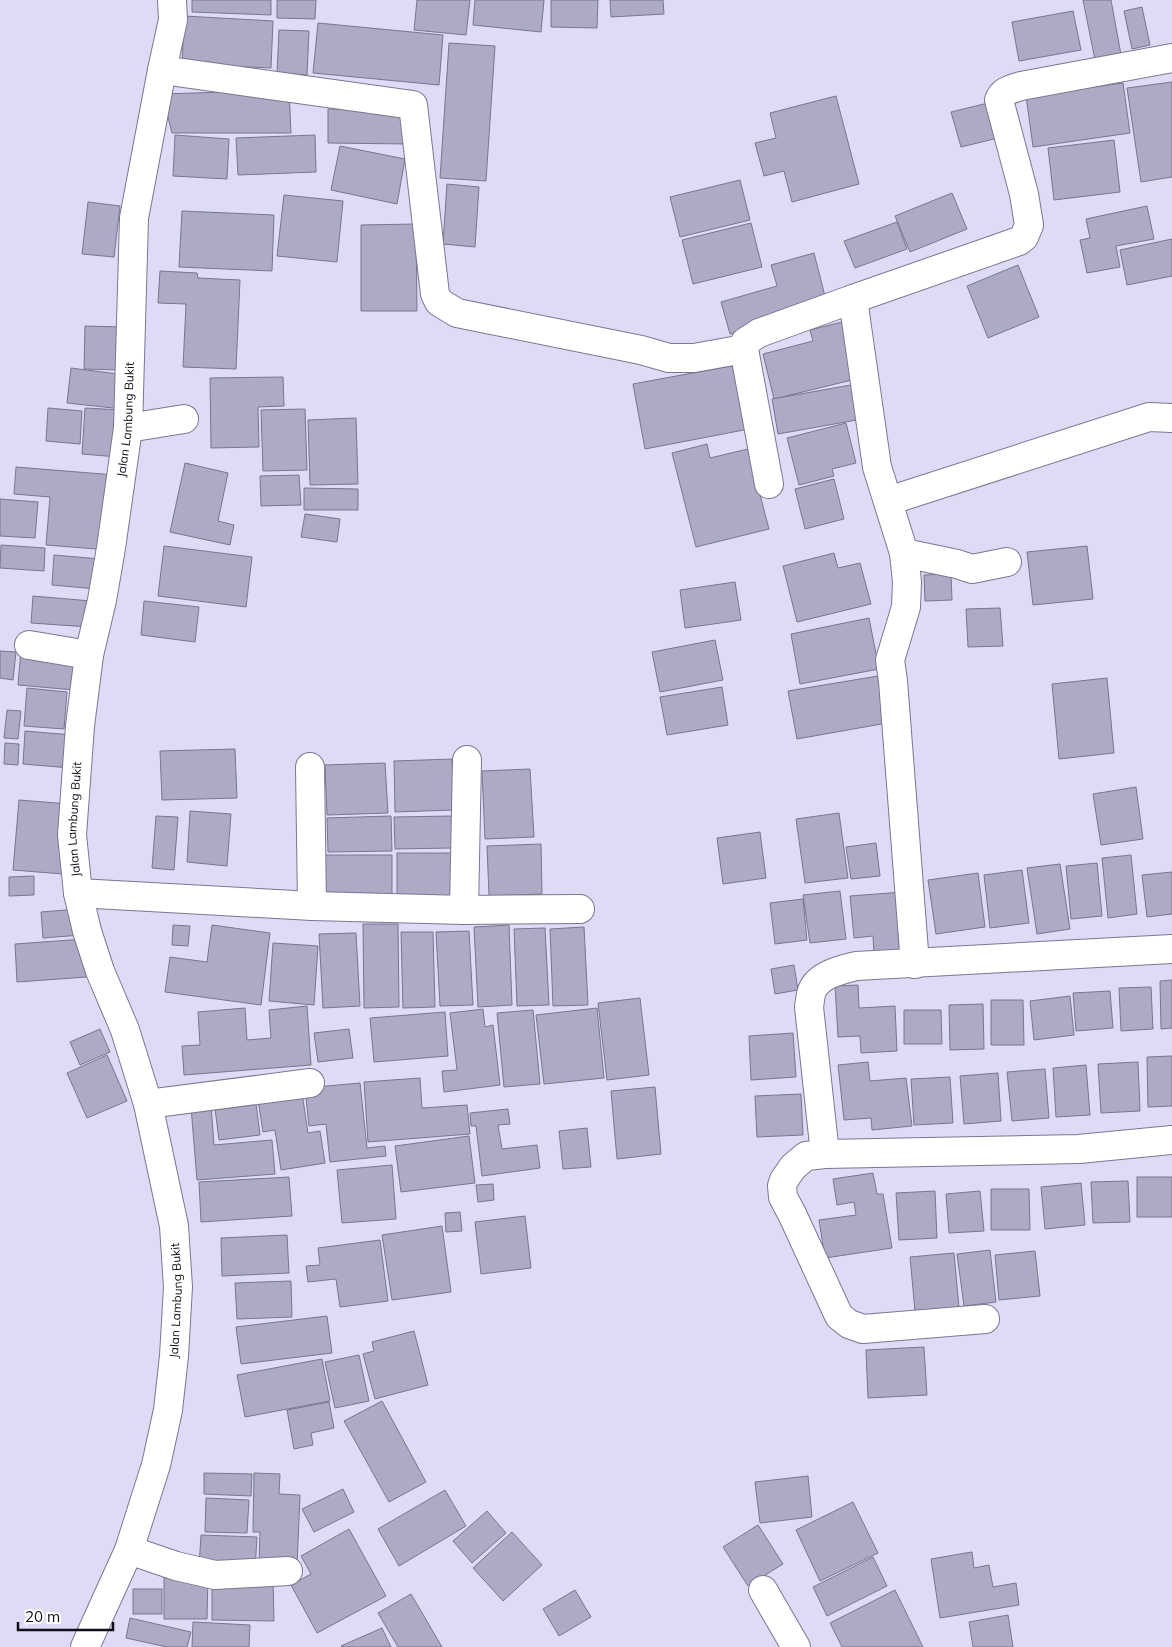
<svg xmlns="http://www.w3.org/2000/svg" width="1172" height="1647" viewBox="0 0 1172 1647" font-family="Mulish,sans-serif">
<rect width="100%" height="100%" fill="#dddbf6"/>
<g fill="#acaac4" stroke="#78768e">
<polygon points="192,0 271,0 271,15 192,12"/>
<polygon points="277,0 316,0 315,19 277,18"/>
<polygon points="417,0 470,0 466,35 414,30"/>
<polygon points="475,0 544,0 541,32 473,25"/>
<polygon points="551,0 598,0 597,28 551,27"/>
<polygon points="610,0 663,0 664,14 611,17"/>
<polygon points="1083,0 1111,0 1122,60 1096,65"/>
<polygon points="1142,7 1150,45 1132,49 1124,11"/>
<polygon points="1073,11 1081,50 1019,61 1012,22"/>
<polygon points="184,16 273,21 271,68 182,64"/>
<polygon points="318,23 443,35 439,85 313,73"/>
<polygon points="279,30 309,31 307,75 277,73"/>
<polygon points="449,43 495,46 486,181 440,178"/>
<polygon points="1172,82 1172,177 1141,182 1127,88"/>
<polygon points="1123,83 1130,133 1033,147 1026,96"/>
<polygon points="289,90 291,133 172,133 162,94"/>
<polygon points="836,96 859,184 792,202 784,171 764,176 755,143 776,138 770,113"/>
<polygon points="988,103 998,138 961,147 951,112"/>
<polygon points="328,109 408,111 407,144 328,143"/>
<polygon points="175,135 229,139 227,179 173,176"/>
<polygon points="315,135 316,172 238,175 236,138"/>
<polygon points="1114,140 1120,192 1054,200 1048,148"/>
<polygon points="340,146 405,159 397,204 331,190"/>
<polygon points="740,180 750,220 680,237 670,197"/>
<polygon points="447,184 479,187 475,247 443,244"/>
<polygon points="952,193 967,229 910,252 895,216"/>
<polygon points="284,195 343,201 337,262 277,256"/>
<polygon points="88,202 120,206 114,257 82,254"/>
<polygon points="1147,206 1154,239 1116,246 1120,267 1087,273 1080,240 1090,238 1086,219"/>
<polygon points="182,211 274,215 272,271 179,267"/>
<polygon points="897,222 907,249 855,268 844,241"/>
<polygon points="751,223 762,267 693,284 682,240"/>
<polygon points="416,224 417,311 361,311 361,225"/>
<polygon points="1172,239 1172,276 1127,285 1120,250"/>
<polygon points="814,253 828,308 730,334 721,302 777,286 771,265"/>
<polygon points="1018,265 1039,317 988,338 967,286"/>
<polygon points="160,271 197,273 198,278 240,280 236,369 183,367 186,304 158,303"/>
<polygon points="846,321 860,378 774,399 763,354 813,341 810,330"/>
<polygon points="85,326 122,327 120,370 84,369"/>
<polygon points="736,365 749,429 645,449 633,384"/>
<polygon points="71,368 126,375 122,409 67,403"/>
<polygon points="283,377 284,406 258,407 259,447 211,448 210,378"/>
<polygon points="862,383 868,418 778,434 772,399"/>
<polygon points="48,408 82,411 80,444 46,441"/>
<polygon points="85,408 122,410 118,457 82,454"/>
<polygon points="305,409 307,470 263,471 261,410"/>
<polygon points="356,418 358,484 310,485 308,420"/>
<polygon points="846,423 856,463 832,469 834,476 799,485 787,438"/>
<polygon points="707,444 710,458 748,449 769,529 696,547 672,453"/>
<polygon points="185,463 228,473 218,521 234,525 230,545 170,532"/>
<polygon points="16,467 115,475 109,550 46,545 50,497 14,494"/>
<polygon points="299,475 301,505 261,506 260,476"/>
<polygon points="834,479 844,519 805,529 795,489"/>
<polygon points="304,488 358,489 358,510 304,510"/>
<polygon points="0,499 38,502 35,538 0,536"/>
<polygon points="305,514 340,519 337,542 301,537"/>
<polygon points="1,545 45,548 44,571 0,568"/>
<polygon points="164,546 252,557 246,607 158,596"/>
<polygon points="1087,546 1093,599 1033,605 1027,552"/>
<polygon points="834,553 838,568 860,563 871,604 797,622 783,566"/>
<polygon points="54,555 100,559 97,589 52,585"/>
<polygon points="951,574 952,600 925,601 924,575"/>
<polygon points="735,582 741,620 685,628 680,590"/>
<polygon points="33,596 91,601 89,627 31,623"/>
<polygon points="144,601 199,607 195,642 141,635"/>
<polygon points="1000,608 1003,646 968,647 966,609"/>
<polygon points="869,618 879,669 800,684 791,634"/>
<polygon points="715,640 723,680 660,692 652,652"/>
<polygon points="21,650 77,655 74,690 18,685"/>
<polygon points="0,651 16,652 13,680 0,678"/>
<polygon points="878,676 887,723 797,739 788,691"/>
<polygon points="1107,678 1114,753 1059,759 1052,684"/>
<polygon points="722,687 728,725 667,735 660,697"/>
<polygon points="27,688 67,692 64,729 24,726"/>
<polygon points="7,710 21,711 18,739 4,738"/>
<polygon points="25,731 73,735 70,768 23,764"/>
<polygon points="5,743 19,744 18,765 4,764"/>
<polygon points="235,749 237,798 162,800 160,751"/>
<polygon points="452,759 454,810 395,812 394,761"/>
<polygon points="385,763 388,813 327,815 325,765"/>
<polygon points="530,769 534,837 485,839 482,771"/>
<polygon points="1136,787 1143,839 1101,845 1093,794"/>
<polygon points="19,800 69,804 63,874 13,870"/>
<polygon points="190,811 231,814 227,866 187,862"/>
<polygon points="839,813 848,878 805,883 796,819"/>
<polygon points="156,816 178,817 174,870 152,868"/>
<polygon points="391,816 392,851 328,852 327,818"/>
<polygon points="452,816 452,848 395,849 394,817"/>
<polygon points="760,832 766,878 723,884 717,838"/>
<polygon points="876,843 880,876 851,879 846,847"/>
<polygon points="541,844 542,894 489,896 487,846"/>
<rect x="397" y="853" width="56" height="50"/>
<polygon points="325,855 392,855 392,898 325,897"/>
<polygon points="1131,855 1137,914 1108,918 1102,858"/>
<polygon points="1097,863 1102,916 1071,919 1066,866"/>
<polygon points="1060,864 1070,929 1037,934 1027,868"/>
<polygon points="1022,870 1029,923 990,928 984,875"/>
<polygon points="1172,872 1172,914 1147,917 1142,875"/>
<polygon points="978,873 985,927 936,934 928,880"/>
<polygon points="34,876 34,895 9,896 9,877"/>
<polygon points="840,891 846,939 810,943 803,895"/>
<polygon points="903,892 906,933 898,934 900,953 874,954 873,936 854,938 850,896"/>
<polygon points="803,899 807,940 775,944 770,903"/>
<polygon points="78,909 81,935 43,938 41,912"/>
<polygon points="363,924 398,924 399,1007 364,1008"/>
<polygon points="173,925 190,926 188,946 172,945"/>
<polygon points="212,925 270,933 261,1005 165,992 170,957 207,962"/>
<polygon points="509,925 512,1005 478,1007 474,927"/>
<polygon points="584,927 588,1005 553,1006 550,929"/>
<polygon points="545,928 549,1005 517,1006 514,929"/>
<polygon points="469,931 473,1005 440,1006 436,932"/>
<polygon points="401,932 433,932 435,1007 403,1008"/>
<polygon points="356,933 360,1006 323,1008 319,934"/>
<polygon points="84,939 87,977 17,982 15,944"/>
<polygon points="273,943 318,946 314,1005 269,1001"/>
<polygon points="794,965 798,990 775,994 771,969"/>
<polygon points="1172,980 1172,1028 1161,1029 1160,981"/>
<polygon points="858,985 859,1008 895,1006 897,1051 861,1053 860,1036 838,1037 835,986"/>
<polygon points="1151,987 1153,1029 1121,1031 1119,988"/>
<polygon points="1110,991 1113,1028 1076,1031 1073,993"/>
<polygon points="1070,996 1074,1035 1034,1040 1030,1001"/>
<polygon points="640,998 649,1075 607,1080 598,1003"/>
<polygon points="991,1000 1023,1000 1024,1045 991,1045"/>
<polygon points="983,1004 984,1049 950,1050 949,1005"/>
<polygon points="307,1006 311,1065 184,1075 182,1046 200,1045 198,1012 245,1008 247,1040 271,1038 269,1010"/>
<polygon points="597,1008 604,1078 544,1084 536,1015"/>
<polygon points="483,1009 485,1027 493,1025 500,1085 444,1092 442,1071 457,1070 450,1013"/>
<polygon points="533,1010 540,1084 504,1087 497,1013"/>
<polygon points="904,1010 941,1010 942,1044 904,1044"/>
<polygon points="445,1012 448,1056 374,1062 370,1018"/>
<polygon points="100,1029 110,1052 80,1065 70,1042"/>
<polygon points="349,1029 353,1058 318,1062 314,1033"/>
<polygon points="793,1033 796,1077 751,1080 749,1036"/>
<polygon points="107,1055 127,1101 87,1118 67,1073"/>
<polygon points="1172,1056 1172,1106 1148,1107 1147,1057"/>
<polygon points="868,1062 870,1081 906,1078 912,1126 872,1130 871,1118 844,1120 838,1065"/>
<polygon points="1138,1062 1140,1111 1101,1113 1098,1064"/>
<polygon points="1086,1065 1090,1115 1056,1117 1053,1068"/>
<polygon points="1045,1069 1049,1118 1012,1121 1007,1072"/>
<polygon points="998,1073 1001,1121 964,1124 960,1076"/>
<polygon points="950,1077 953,1123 914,1125 911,1079"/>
<polygon points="420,1078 422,1108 467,1105 470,1134 368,1142 364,1082"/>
<polygon points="360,1083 367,1148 385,1146 386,1156 330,1162 326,1124 309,1126 305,1088"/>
<polygon points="655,1087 661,1154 617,1159 611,1091"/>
<polygon points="302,1093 308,1133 320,1131 325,1163 281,1170 275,1130 263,1132 258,1100"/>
<polygon points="801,1094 803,1135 757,1137 755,1096"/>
<polygon points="255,1096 260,1135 219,1140 214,1101"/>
<polygon points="211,1105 214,1145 272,1140 275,1174 197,1180 191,1107"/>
<polygon points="508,1109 510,1124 498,1125 502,1149 537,1145 540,1168 482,1176 476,1126 471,1126 470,1113"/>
<polygon points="587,1128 591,1167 563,1169 559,1131"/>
<polygon points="469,1136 475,1183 401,1192 395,1146"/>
<polygon points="392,1165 396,1219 342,1223 337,1170"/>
<polygon points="873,1173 877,1194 883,1194 892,1248 825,1258 819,1220 856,1215 854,1202 837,1205 833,1179"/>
<polygon points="289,1177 292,1216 201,1222 199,1182"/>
<rect x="1137" y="1177" width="35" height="40"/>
<polygon points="1128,1181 1130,1222 1093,1223 1091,1182"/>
<polygon points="1081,1183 1085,1225 1045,1229 1041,1187"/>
<polygon points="493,1184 494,1200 478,1202 476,1185"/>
<polygon points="991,1189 1029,1189 1030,1230 991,1230"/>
<polygon points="935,1191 937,1238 899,1240 896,1193"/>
<polygon points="980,1191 984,1231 949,1233 946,1194"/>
<polygon points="460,1212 462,1231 446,1232 445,1213"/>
<polygon points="525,1216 531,1268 481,1274 475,1222"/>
<polygon points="442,1226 451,1292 392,1300 382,1235"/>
<polygon points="287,1235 289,1273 222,1276 221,1238"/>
<polygon points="380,1240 388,1301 340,1307 336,1279 308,1282 306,1266 320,1265 318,1248"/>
<polygon points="990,1250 996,1302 964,1306 957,1254"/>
<polygon points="1035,1251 1040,1296 999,1300 995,1255"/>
<polygon points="954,1253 959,1308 915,1311 910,1257"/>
<polygon points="291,1281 292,1317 237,1319 235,1283"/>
<polygon points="327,1316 332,1353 241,1364 236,1327"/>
<polygon points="414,1331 428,1385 375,1399 363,1354 374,1351 372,1342"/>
<polygon points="924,1347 927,1395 868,1398 866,1350"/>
<polygon points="359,1355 369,1401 335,1408 325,1362"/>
<polygon points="322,1359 330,1401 245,1417 237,1375"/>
<polygon points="382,1401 426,1482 389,1502 344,1421"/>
<polygon points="329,1402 334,1428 311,1433 313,1445 294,1449 287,1410"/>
<polygon points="204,1473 252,1474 251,1496 204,1494"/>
<polygon points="254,1473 280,1474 279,1494 300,1495 297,1566 259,1564 260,1532 253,1532"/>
<polygon points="808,1476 812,1517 760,1523 755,1482"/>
<polygon points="343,1489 354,1512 314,1532 302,1509"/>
<polygon points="445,1490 466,1526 399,1566 378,1529"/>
<polygon points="206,1498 249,1500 247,1533 205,1532"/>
<polygon points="853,1502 878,1553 820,1581 796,1530"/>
<polygon points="487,1511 506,1533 472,1563 453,1541"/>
<polygon points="758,1525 783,1564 748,1586 723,1547"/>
<polygon points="349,1529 386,1596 317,1633 291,1585 311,1574 301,1556"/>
<polygon points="512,1532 542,1565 503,1601 473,1568"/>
<polygon points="201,1535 257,1537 255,1570 199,1567"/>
<polygon points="972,1552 974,1568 989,1565 993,1587 1016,1583 1019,1605 940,1618 931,1559"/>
<polygon points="873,1557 887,1586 827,1616 813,1587"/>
<polygon points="164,1576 208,1576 207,1619 164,1619"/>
<polygon points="212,1579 273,1579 274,1621 212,1620"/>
<rect x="133" y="1589" width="29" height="25"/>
<polygon points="575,1590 591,1617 559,1636 543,1609"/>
<polygon points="895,1590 923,1647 842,1647 830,1623"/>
<polygon points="411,1594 442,1647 398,1647 378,1613"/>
<polygon points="1008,1615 1013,1647 973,1647 969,1622"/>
<polygon points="130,1618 191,1632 187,1647 167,1647 126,1638"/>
<polygon points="193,1622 250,1625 249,1647 192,1647"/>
<polygon points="382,1628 391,1647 342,1647 341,1646"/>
</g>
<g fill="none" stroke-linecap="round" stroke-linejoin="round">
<defs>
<g id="minor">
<polyline points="162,70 413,105 435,294 439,302 457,313 641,350 669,358 694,358 744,349"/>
<polyline points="128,428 184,419"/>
<polyline points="769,484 744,349 745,342 759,333 853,299"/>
<polyline points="888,501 1149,417 1172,418"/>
<polyline points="904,553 957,564 972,569 1007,562"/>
<polyline points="29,645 89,655"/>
<polyline points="310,767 312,906"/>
<polyline points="78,893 312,906 464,910 580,909"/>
<polyline points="464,910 467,760"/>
<path d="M915 964 893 681 890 660 906 607 907 582 904 553 877 467 853 299 1019 241 1024 237 1029 225 1024 194 999 100C1003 90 1012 89 1021 86L1172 58"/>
<polyline points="148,1104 310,1083"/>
<path d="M825 1154 809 1007C810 1002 810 996 812 991 818 975 840 970 856 966L1172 949"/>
<polyline points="985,1319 863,1329 849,1324 839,1316 793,1216 783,1197 782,1186 784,1180 793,1167 806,1156 825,1154 1079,1149 1172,1140"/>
<polyline points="129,1550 176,1566 215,1575 288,1571"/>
<polyline points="763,1590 796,1647"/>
<path id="s1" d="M85 1647 129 1550 156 1465 168 1410 174 1356 178 1287 174 1226 148 1104 125 1030 100 971 87 931 78 893 72 835 80 726 89 655 102 600 111 548 128 428 134 218 162 70 173 20 172 0"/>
</g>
</defs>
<use href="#minor" stroke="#7a7890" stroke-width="30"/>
<use href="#minor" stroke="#fff" stroke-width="28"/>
</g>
<g text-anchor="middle" stroke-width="4.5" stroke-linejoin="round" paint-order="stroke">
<g font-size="12" fill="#0f0e17" stroke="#fff">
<text dy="4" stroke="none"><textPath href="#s1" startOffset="1262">Jalan Lambung Bukit</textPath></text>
<text dy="4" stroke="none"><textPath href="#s1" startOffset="858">Jalan Lambung Bukit</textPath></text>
<text dy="4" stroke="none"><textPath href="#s1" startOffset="362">Jalan Lambung Bukit</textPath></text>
</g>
</g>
<path d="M18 1622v8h95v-8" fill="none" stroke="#0f0e17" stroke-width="2.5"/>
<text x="25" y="1622" font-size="15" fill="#0f0e17" stroke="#ffffff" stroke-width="4" paint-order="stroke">20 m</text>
</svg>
